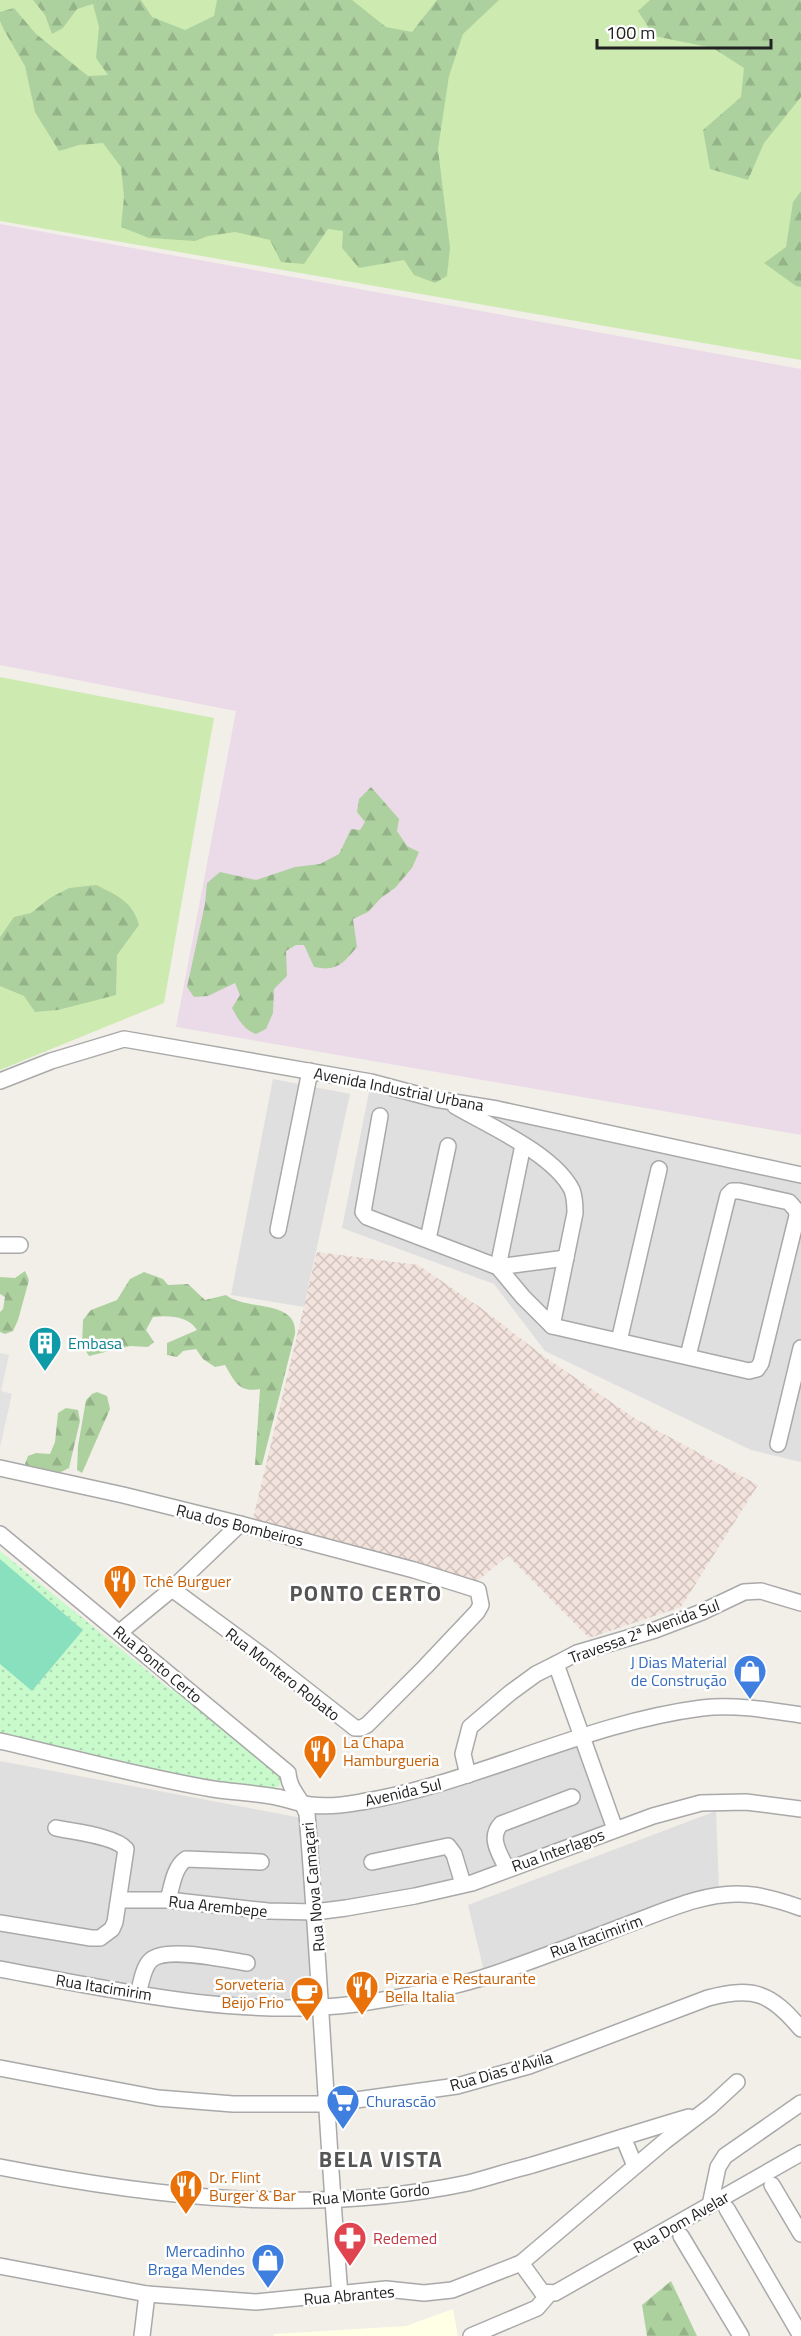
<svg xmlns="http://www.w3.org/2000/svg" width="801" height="2336" viewBox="0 0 801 2336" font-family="'Titillium Web',sans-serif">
<defs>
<pattern id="military-cross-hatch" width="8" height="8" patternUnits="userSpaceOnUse" patternTransform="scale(1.5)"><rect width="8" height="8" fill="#f3e3dd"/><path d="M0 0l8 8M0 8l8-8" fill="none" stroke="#d0c2bd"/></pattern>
<pattern id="forest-firs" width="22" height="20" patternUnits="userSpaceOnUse" patternTransform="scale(1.5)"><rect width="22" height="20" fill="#add19e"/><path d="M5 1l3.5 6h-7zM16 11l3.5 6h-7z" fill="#95b388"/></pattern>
<pattern id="park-dots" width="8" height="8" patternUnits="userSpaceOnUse" patternTransform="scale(1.5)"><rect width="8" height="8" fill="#c8facc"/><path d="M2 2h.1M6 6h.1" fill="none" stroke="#acd6af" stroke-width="1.8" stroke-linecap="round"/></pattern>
</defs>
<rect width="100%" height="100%" fill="#f2efe9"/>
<g fill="#e0dfdf">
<polygon points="273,1079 350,1094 304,1307 231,1295"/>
<polygon points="371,1082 801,1175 801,1462 751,1450 545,1351 494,1284 342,1228"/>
<polygon points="580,1746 606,1827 480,1875 415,1893 318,1908 312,1815 457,1788"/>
<polygon points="0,1761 302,1818 311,2001 210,1997 0,1965"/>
<polygon points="716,1811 719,1890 484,1971 468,1905"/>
</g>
<polygon fill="#ebdbe8" points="0,224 801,369 801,1135 176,1027 236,711 0,665"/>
<polygon fill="#ffffe5" points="453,2309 458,2336 273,2336 274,2334 406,2326"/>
<polygon fill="url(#military-cross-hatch)" points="317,1252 418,1265 481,1308 542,1355 636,1419 758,1485 681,1607 589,1638 508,1556 476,1582 252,1523"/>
<g fill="#cdebb0">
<polygon points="0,0 801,0 801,360 0,221"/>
<polygon points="0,677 214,718 164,1003 0,1070"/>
</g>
<g fill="url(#forest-firs)">
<polygon points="33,0 141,0 152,17 185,30 214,16 217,0 352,0 386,27 412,32 437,0 499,0 463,34 449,76 438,149 450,248 447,276 435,283 414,275 404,260 359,268 342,248 343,231 328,229 304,264 281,262 270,240 235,232 208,236 195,241 149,238 121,227 124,197 121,167 103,143 79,145 59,151 35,112 25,66 4,30 0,21 0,12 14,8 36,34 88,76 108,75 96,58 99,27 93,4 77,9 63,28 52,34 45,15"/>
<polygon points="650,0 801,0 801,97 764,143 748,180 710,169 703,130 741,97 744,68 713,48 654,36 638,11"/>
<polygon points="801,191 801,287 796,286 764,263 786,247 793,202"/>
<path d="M371 787 399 819 397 831 407 846 419 852 412 868 395 888 381 898 368 912 353 919 357 947C343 963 338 972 314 967L304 945H296L286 951 287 976 274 989 273 1013 266 1029 256 1034C243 1029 238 1019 232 1008L240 995 235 983 208 996 194 997 187 987 205 904 207 883 220 872 256 880 295 867 320 864 339 854 351 829 360 830 365 822 357 812 359 799Z"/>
<path d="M96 885C117 895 133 902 139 925L117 955 116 995 58 1010 35 1012 24 996 0 986V937L14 917 31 913 50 898 69 888Z"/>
<polygon points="25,1271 29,1280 18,1320 13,1331 5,1334 0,1332 0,1312 3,1309 5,1297 0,1294 0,1277 15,1278"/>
<path d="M144 1272 163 1279 168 1285 188 1284 205 1300 226 1295C246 1311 298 1299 295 1334L262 1465H255L260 1389C239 1393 235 1382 225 1365L215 1367 203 1359 196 1349 183 1351 177 1357 167 1355V1343L197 1330C189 1316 168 1315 153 1317L146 1330 154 1342 148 1347 130 1346 89 1356 82 1345 83 1320 91 1310 117 1300 130 1279Z"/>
<polygon points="97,1392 107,1396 110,1409 82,1473 77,1470 78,1446 86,1400 92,1394"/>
<path d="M66 1408 78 1410 80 1421 69 1468C51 1478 41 1478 25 1464L28 1456 36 1453 50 1454 55 1442 58 1413Z"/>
<polygon points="671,2281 697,2336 647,2336 642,2305"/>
</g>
<polygon fill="url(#park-dots)" points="0,1551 171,1690 177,1685 283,1776 279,1786 274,1789 211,1782 0,1733 0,1664 32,1691 83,1630 0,1559"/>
<polygon fill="#88e0be" points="0,1559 83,1630 32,1691 0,1664"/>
<polygon fill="#e2e2e2" points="0,1353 9,1355 1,1391 12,1394 0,1447"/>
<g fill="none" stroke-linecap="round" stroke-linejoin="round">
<defs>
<g id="minor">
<polyline points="0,1081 51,1061 124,1039 371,1082 435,1099 497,1109 801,1175"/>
<path d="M380 1116 363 1212 367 1217 498 1267 523 1297 552 1326 575 1213C575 1205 575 1198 572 1190 554 1154 489 1126 455 1106"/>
<polyline points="523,1145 498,1267 566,1258"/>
<polyline points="278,1230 310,1071"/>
<polyline points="428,1239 448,1146"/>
<polyline points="0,1245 20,1245"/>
<polyline points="552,1326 749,1371 757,1369 761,1363 797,1216 796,1210 789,1202 739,1191 732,1191 728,1195 688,1356"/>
<polyline points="619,1341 659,1169"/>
<polyline points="778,1444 801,1348"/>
<polyline points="0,1468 123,1495 240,1524 414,1570 478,1590 481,1605 477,1612 425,1667 367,1725 361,1728 355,1728 267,1659 172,1589"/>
<path d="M0 1534 288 1773C289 1790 302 1799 307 1814 320 1974 327 2135 340 2295"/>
<polyline points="120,1632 172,1589 240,1524"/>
<polyline points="556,1664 615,1829"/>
<path d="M0 1741C70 1757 141 1777 213 1789 233 1792 255 1793 276 1797 288 1799 299 1804 311 1805 327 1807 345 1805 361 1802 477 1783 584 1723 702 1708 734 1704 769 1710 801 1715"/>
<polyline points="468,1775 463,1754 470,1727 510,1693 536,1674 556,1664 577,1653 655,1630 702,1612 744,1592 761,1591 801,1603"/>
<polyline points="372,1862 448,1846 454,1854 463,1884"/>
<path d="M507 1869C500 1854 488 1838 501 1824L572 1797"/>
<polyline points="120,1900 168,1900 268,1911 315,1912 346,1908 415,1896 472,1883 653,1816 701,1803 746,1802 801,1809"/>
<path d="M168 1900C172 1886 174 1867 186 1859L261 1862"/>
<path d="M0 1923 91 1938H100L112 1929 115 1922 126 1849C115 1836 74 1832 56 1828"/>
<path d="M0 1969C113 1990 241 2019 356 2004 402 1997 450 1989 494 1974 541 1958 587 1940 634 1922 667 1910 704 1893 739 1894 759 1894 782 1901 801 1908"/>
<path d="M138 1994C141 1984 143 1967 151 1960 167 1946 226 1960 247 1963"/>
<path d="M0 2068 158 2098 233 2104H327L457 2086 529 2066 708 1998C754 1986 771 1993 801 2029"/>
<polyline points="623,2137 635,2166"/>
<path d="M0 2167C154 2197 312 2216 468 2183 488 2178 508 2171 529 2166 582 2150 635 2133 689 2117"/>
<polyline points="772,2185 801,2234"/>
<polyline points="710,2205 718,2167 725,2156 801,2103"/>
<polyline points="727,2209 801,2336"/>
<polyline points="681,2236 741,2336"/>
<polyline points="521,2263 542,2292 555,2293 801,2153"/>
<polyline points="0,2266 147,2294 256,2302 386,2289 424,2293 452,2290 521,2263 665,2141 711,2106 737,2082"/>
<polyline points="142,2336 147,2294"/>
<polyline points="471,2336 537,2308 549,2294"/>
</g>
</defs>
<use href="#minor" stroke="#a9a9a9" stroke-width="18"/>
<use href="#minor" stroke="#fff" stroke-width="15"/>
</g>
<defs>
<symbol id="building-pin" viewBox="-11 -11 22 30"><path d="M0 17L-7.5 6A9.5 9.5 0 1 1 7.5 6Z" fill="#0f9aa8" stroke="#fff"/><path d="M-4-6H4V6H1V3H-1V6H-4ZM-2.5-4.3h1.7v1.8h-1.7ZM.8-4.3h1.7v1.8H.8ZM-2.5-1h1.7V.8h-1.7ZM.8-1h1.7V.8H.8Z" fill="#fff"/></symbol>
<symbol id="restaurant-pin" viewBox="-11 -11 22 30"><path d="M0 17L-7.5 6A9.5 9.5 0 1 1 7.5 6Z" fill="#e8710a" stroke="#fff"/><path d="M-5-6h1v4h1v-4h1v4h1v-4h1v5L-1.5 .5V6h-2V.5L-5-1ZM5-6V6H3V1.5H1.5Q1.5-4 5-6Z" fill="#fff"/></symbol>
<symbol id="shop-pin" viewBox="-11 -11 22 30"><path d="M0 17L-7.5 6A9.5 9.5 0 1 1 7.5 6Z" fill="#3f7fe0" stroke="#fff"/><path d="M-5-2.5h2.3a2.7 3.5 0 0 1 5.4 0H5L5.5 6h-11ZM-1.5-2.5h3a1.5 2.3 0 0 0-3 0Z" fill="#fff"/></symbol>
<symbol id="cafe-pin" viewBox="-11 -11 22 30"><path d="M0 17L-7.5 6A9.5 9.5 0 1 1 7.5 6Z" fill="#e8710a" stroke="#fff"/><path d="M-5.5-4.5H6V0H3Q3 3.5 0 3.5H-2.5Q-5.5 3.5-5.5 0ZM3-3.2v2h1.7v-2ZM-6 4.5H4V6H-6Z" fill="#fff"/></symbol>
<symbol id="supermarket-pin" viewBox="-11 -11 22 30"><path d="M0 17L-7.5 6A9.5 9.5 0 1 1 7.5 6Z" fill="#3f7fe0" stroke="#fff"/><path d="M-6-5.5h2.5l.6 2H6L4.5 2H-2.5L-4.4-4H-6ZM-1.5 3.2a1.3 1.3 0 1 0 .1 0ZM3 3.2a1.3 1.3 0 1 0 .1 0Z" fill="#fff"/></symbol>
<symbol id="pharmacy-pin" viewBox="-11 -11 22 30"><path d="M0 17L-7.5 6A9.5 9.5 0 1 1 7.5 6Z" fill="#e0444e" stroke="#fff"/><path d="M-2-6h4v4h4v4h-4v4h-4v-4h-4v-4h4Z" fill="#fff"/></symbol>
</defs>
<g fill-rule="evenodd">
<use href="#building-pin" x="26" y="1324" width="38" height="52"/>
<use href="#restaurant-pin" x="101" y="1562" width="38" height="52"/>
<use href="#shop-pin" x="731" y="1652" width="38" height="52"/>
<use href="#restaurant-pin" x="301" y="1732" width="38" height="52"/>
<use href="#restaurant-pin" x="343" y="1968" width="38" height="52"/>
<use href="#cafe-pin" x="288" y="1974" width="38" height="52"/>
<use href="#supermarket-pin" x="324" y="2082" width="38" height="52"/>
<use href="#restaurant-pin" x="167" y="2167" width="38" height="52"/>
<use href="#pharmacy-pin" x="331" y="2219" width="38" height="52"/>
<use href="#shop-pin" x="249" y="2241" width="38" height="52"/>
</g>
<g text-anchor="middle" stroke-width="5" stroke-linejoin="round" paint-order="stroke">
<g font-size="16" fill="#222" stroke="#fff">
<text transform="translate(399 1089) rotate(11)" y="6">Avenida Industrial Urbana</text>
<text transform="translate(240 1525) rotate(14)" y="6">Rua dos Bombeiros</text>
<text transform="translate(644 1631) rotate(-20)" y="6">Travessa 2ª Avenida Sul</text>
<text transform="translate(158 1664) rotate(40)" y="6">Rua Ponto Certo</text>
<text transform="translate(283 1674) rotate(38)" y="6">Rua Montero Robato</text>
<text transform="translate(403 1792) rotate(-13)" y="6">Avenida Sul</text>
<text transform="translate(558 1850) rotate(-20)" y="6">Rua Interlagos</text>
<text transform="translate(313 1887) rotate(-95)" y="6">Rua Nova Camaçari</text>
<text transform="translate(218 1906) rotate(6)" y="6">Rua Arembepe</text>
<text transform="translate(596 1936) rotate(-20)" y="6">Rua Itacimirim</text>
<text transform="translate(104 1987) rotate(9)" y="6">Rua Itacimirim</text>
<text transform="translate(501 2071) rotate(-16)" y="6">Rua Dias d'Avila</text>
<text transform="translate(371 2194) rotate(-5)" y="6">Rua Monte Gordo</text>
<text transform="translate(681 2222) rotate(-30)" y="6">Rua Dom Avelar</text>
<text transform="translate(349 2295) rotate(-5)" y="6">Rua Abrantes</text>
</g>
<g font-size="16" fill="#0d838f" stroke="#fff" text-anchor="start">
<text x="68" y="1349">Embasa</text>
</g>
<g font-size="16" fill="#c56008" stroke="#fff" text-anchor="start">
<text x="143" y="1587">Tchê Burguer</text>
<text x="343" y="1748">La Chapa<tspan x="343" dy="18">Hamburgueria</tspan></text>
<text x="385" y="1984">Pizzaria e Restaurante<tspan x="385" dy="18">Bella Italia</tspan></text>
<text x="284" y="1990" text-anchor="end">Sorveteria<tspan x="284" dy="18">Beijo Frio</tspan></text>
<text x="209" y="2183">Dr. Flint<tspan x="209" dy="18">Burger &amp; Bar</tspan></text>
</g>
<g font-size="16" fill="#366cbe" stroke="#fff" text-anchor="end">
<text x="727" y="1668">J Dias Material<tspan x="727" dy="18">de Construção</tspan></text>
<text x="366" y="2107" text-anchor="start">Churascão</text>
<text x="245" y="2257">Mercadinho<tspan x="245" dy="18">Braga Mendes</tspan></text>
</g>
<g font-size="16" fill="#be3a42" stroke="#fff" text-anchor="start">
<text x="373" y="2244">Redemed</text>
</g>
<g font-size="22" font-weight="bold" letter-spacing="1.5" fill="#555" stroke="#fff">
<text x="366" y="1601">PONTO CERTO</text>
<text x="381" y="2167">BELA VISTA</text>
</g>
</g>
<path d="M597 39v9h174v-9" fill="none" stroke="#222222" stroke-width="3"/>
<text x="606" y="39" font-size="18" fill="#222222" stroke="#ffffff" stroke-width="4.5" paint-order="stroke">100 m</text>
</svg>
